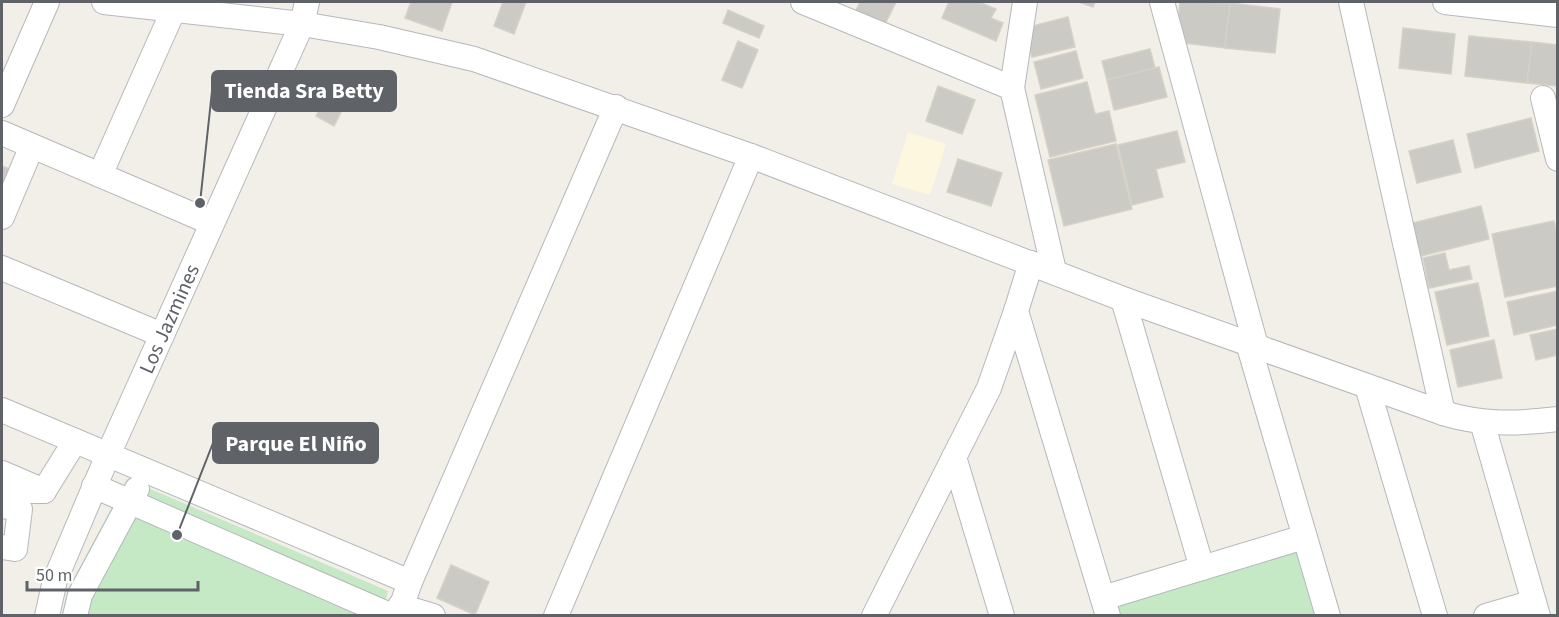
<svg xmlns="http://www.w3.org/2000/svg" width="1559" height="617" viewBox="0 0 1559 617" font-family="'Source Sans 3',sans-serif">
<rect width="100%" height="100%" fill="#f1efe8"/>
<polygon fill="#fef7e0" points="908,132 946,144 930,195 892,184"/>
<g fill="#c5e8c5">
<polygon points="127,479 388,591 382,615 62,616 67,591"/>
<polygon points="1299,549 1318,615 1118,616 1115,606"/>
</g>
<g fill="#cccac5" stroke="#d6d1c6" stroke-width="1.5">
<polygon points="411,2 452,2 442,31 405,18"/>
<polygon points="503,2 526,2 514,34 494,26"/>
<polygon points="860,2 896,2 883,28 854,14"/>
<polygon points="949,2 979,2 996,9 991,18 1003,23 996,41 942,18"/>
<polygon points="1079,2 1095,2 1093,7"/>
<polygon points="1180,2 1230,3 1225,48 1176,42"/>
<polygon points="1230,3 1280,9 1275,53 1225,48"/>
<polygon points="728,10 764,26 759,38 723,23"/>
<polygon points="1068,17 1075,47 1032,57 1025,28"/>
<polygon points="1403,28 1455,34 1451,74 1399,68"/>
<polygon points="1469,36 1532,42 1527,83 1465,76"/>
<polygon points="738,41 758,50 742,88 722,80"/>
<polygon points="1532,42 1558,45 1558,86 1527,83"/>
<polygon points="1150,49 1155,68 1107,80 1102,61"/>
<polygon points="1076,51 1083,78 1041,89 1034,62"/>
<polygon points="1159,67 1167,97 1114,110 1107,80"/>
<polygon points="1087,82 1095,114 1109,111 1116,141 1050,157 1035,95"/>
<polygon points="938,86 975,100 962,134 926,121"/>
<polygon points="327,95 345,104 334,126 316,116"/>
<polygon points="1531,118 1539,151 1475,168 1467,134"/>
<polygon points="1177,131 1185,162 1156,169 1163,197 1132,205 1118,145"/>
<polygon points="1453,140 1461,172 1417,183 1409,151"/>
<polygon points="1116,144 1132,209 1064,226 1048,160"/>
<polygon points="958,159 1002,173 991,206 947,192"/>
<polygon points="2,166 22,174 2,201"/>
<polygon points="1481,206 1489,239 1417,257 1409,224"/>
<polygon points="1554,221 1558,239 1558,286 1505,297 1492,234"/>
<polygon points="1445,253 1449,270 1469,266 1472,279 1429,288 1423,258"/>
<polygon points="1478,283 1489,336 1447,345 1435,292"/>
<polygon points="1558,291 1558,325 1514,335 1507,302"/>
<polygon points="1558,329 1558,355 1536,360 1530,335"/>
<polygon points="1494,340 1502,378 1458,387 1450,350"/>
<polygon points="451,565 489,582 475,615 437,598"/>
</g>
<g fill="none" stroke-linecap="round" stroke-linejoin="round">
<defs>
<g id="minor">
<path d="M104 2 302 24 379 37 474 59 751 156 1123 299 1443 413C1481 425 1518 424 1558 419"/>
<polyline points="803,2 1012,88"/>
<polyline points="1025,2 1012,88 1054,271"/>
<polyline points="1162,2 1256,346 1248,343 1328,616"/>
<polyline points="1351,2 1443,413"/>
<polyline points="1445,2 1558,15"/>
<polyline points="1543,98 1558,159"/>
<polyline points="2,105 47,2"/>
<polyline points="2,133 212,223"/>
<polyline points="100,175 174,9 175,2"/>
<polyline points="2,217 32,146"/>
<polyline points="2,268 162,335"/>
<polyline points="1123,299 1202,568"/>
<polyline points="1016,311 1108,616"/>
<polyline points="1367,386 1435,616"/>
<polyline points="2,410 410,582"/>
<polyline points="1482,422 1538,616"/>
<polyline points="954,457 1002,616"/>
<polyline points="2,473 44,491 2,491"/>
<polyline points="94,486 392,616"/>
<polyline points="44,491 75,441"/>
<polyline points="2,506 20,509 15,549 2,547"/>
<polyline points="1103,598 1304,537"/>
<polyline points="400,606 433,616"/>
<path id="s1" d="M47 616 55 580 108 455 302 24 307 2"/>
<polyline points="75,616 80,595 137,489"/>
<polyline points="398,616 410,582 616,107"/>
<polyline points="556,616 751,156"/>
<polyline points="874,616 989,388 1016,311 1031,263"/>
<polyline points="1486,616 1534,602"/>
</g>
</defs>
<use href="#minor" stroke="#b5b8bc" stroke-width="26"/>
<use href="#minor" stroke="#fff" stroke-width="24"/>
</g>
<g text-anchor="middle" stroke-width="5" stroke-linejoin="round" paint-order="stroke">
<g font-size="21" fill="#5f6368" stroke="#fff">
<text dy="7" stroke="none"><textPath href="#s1" startOffset="322">Los Jazmines</textPath></text>
</g>
</g>
<path fill="none" stroke="#5f6368" stroke-width="2" d="M200 203L212 91M177 535L213 443"/>
<g fill="#5f6368" stroke="#fff" stroke-width="2">
<circle cx="200" cy="203" r="6"/>
<circle cx="177" cy="535" r="6"/>
</g>
<g fill="#5f6368" stroke="#5f6368" stroke-width="2">
<rect x="212" y="71" width="184" height="40" rx="6"/>
<rect x="213" y="423" width="165" height="40" rx="6"/>
</g>
<g font-size="22" text-anchor="middle" font-weight="bold" fill="#fff">
<text x="304" y="98">Tienda Sra Betty</text>
<text x="296" y="451">Parque El Niño</text>
</g>
<rect width="1559" height="617" fill="none" stroke="#5f6368" stroke-width="6"/>
<path d="M27 581v9h171v-9" fill="none" stroke="#5f6368" stroke-width="3"/>
<text x="36" y="581" font-size="18" fill="#5f6368" stroke="#ffffff" stroke-width="4.5" paint-order="stroke">50 m</text>
</svg>
